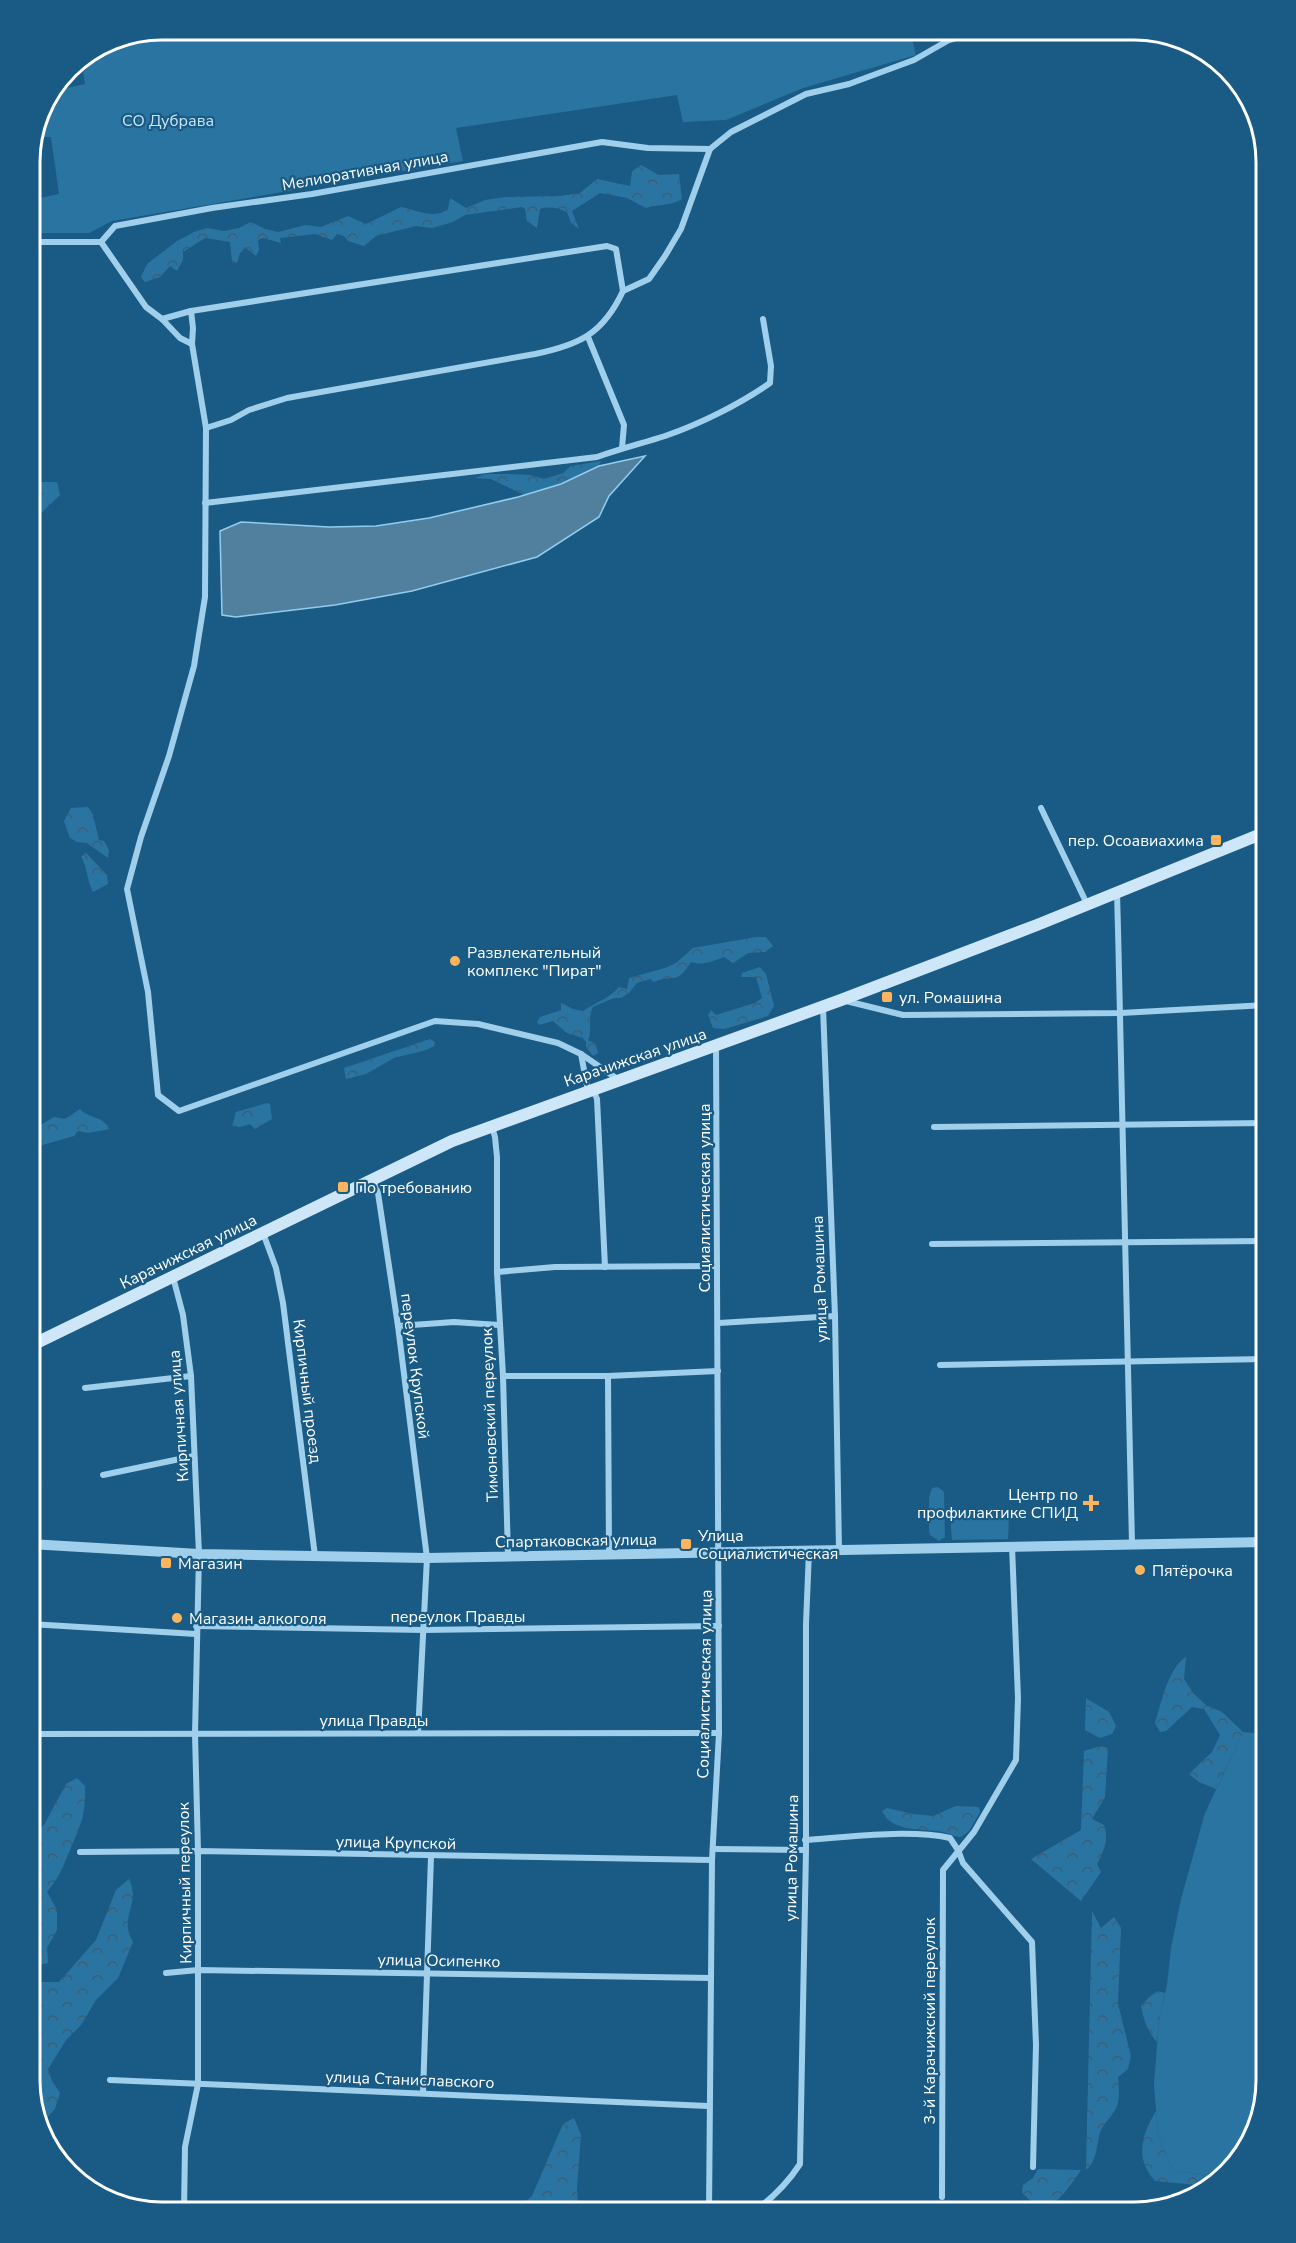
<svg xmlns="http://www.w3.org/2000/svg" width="1296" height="2243" viewBox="0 0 1296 2243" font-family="'Nunito Sans',sans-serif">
<defs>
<pattern id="forest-crowns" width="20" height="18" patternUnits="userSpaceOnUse" patternTransform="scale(1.5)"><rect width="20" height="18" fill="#2a74a2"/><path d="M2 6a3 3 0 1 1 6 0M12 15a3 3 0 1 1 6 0" fill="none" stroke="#3d5e73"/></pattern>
</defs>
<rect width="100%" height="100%" fill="#1a5b85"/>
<g fill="#2a74a2">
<polygon points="162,30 910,30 916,55 803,88 726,120 683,122 677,95 456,128 463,161 112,221 89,233 30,233 30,200 59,194 51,137 34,137 40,111 53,91 85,84 81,60 112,40"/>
<polygon points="30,1439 37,1453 42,1487 30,1490"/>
<polygon points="938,1487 944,1492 945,1537 939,1541 930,1535 929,1531 929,1498 932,1488"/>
<polygon points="950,1516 1009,1516 1008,1539 952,1540"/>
<polygon points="1243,1732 1266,1734 1266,2081 1244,2154 1219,2176 1173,2171 1158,2134 1154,2085 1159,2020 1167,1985 1171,1948 1181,1899 1205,1813"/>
</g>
<g fill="url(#forest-crowns)">
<path d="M641 165 659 175 679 174 682 199C672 206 658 204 646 208L627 198 600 193 572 211 579 229 571 223 567 212C559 208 549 206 540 209L537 228 527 221 525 209 522 207 465 215 453 222 432 228 416 226 376 236 364 246 348 241 344 236 337 234 332 240 315 234 280 238 281 243 263 238 258 240 259 250 256 256 246 248 240 253 237 263 232 262 230 242 205 238 183 252V260L177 271 170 266 160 277 145 282 141 277 147 264 177 241 194 232 207 228 224 231 239 228 251 222 265 229 278 232 306 225 321 227 348 216 366 224 401 207C417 210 434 220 448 209L450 198 466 208 485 200 506 197 560 196 580 193 597 179 630 186 632 171Z"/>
<polygon points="601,461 596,471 555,489 524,495 491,479 475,478 485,474 509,474 530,475 544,479 563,473 571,466"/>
<polygon points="30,482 57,482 60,495 37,517 30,517"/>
<polygon points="88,807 93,815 99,840 104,841 109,850 108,858 87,843 77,842 70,838 64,821 71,808"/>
<path d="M86 853 107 875 108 884 93 892C87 880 87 867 81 856Z"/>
<path d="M756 937H766L773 946 765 952 748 953 733 963 724 957C713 961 703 966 691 962 676 986 675 973 654 982L650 979 637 983 629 993 621 998H614L593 1007C587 1020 593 1031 588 1040L596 1044 598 1053 593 1056 586 1047V1042L583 1038 567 1033 553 1021 539 1025 537 1022 540 1017 561 1010V1003L573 1009 583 1011C596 1002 609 999 619 987L627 989 629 978 665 968 676 963 693 948Z"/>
<polygon points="760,967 766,974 774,1006 768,1016 724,1029 713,1028 708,1015 711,1010 716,1015 755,1003 762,998 756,977 741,977 742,973"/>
<polygon points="430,1039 435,1042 434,1046 426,1050 394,1058 366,1074 346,1079 344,1068"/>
<polygon points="267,1103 270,1104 272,1119 255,1129 250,1124 240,1127 232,1126 236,1112"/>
<path d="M80 1109C89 1119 103 1116 110 1129L88 1133 78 1131 74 1136 35 1147 30 1143V1139L39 1126 54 1117 65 1119Z"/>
<path d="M1186 1657 1184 1679 1193 1693 1206 1705 1222 1712 1243 1732 1216 1789 1199 1782 1189 1774 1212 1752 1220 1735 1204 1709 1192 1707 1166 1731 1160 1732 1155 1723C1161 1704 1168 1668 1186 1657Z"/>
<polygon points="1086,1698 1109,1712 1116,1726 1112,1734 1100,1738 1085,1730"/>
<path d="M1101 1746 1108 1748 1105 1797 1092 1819 1104 1825C1109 1840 1104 1850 1097 1864L1101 1872 1081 1901 1031 1859 1081 1830 1084 1751Z"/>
<path d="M77 1778 85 1786C86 1815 81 1824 70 1850 62 1869 60 1876 47 1892L57 1910V1930L47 1948 48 1963 30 1967V1834L44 1825 66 1784Z"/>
<path d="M956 1806 979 1807 980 1812 969 1831 961 1837C954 1837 949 1833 943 1832 923 1828 892 1833 882 1811L887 1808 913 1814 933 1816Z"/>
<path d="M129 1879C139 1901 126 1909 128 1928 128 1932 131 1938 133 1942L118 1978 96 2000 81 2025 66 2040 48 2069 52 2081 60 2093 55 2109 40 2125 30 2081V1980L36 1982H59L96 1940 116 1890Z"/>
<path d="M1092 1911 1101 1928 1114 1917 1121 1928 1118 2004 1131 2056 1128 2069 1118 2077C1119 2087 1120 2097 1117 2106 1114 2115 1105 2121 1101 2130 1096 2144 1098 2160 1086 2170Z"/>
<path d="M1158 1991 1165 1993 1159 2020 1157 2042C1147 2031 1144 2020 1141 2006L1149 1997Z"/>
<path d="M1156 2111 1158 2134 1173 2171 1219 2176 1208 2186 1155 2181C1134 2157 1142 2135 1156 2111Z"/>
<polygon points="574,2118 581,2135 577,2187 578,2213 512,2213 532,2196 563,2124"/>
<path d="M1038 2169 1081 2170C1072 2183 1061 2201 1046 2207L1032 2202 1022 2193 1023 2185 1033 2178Z"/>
</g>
<polygon fill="#51809e" stroke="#93cdee" stroke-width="1.5" points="645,456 609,496 599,517 537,557 412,591 335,605 236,617 222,615 220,531 241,522 329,527 376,526 429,518 518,497 561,484 599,466"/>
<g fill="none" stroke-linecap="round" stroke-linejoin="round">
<g stroke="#a0cfec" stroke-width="6">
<polyline points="30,242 101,242 115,226 212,208 312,194 602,142 648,148 710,149"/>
<polyline points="101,242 146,307 162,319 180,338 192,344 206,428 205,597 194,666 169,756 141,837 127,889 148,992 158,1095 179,1111 435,1021 478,1024 558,1043 581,1054 619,1080"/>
<polyline points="191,311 193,328 192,344"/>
<polyline points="162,319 191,311 607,246 616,249 623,291"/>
<polyline points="588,337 624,425 622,448"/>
<path d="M206 428 231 420 249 410 287 398 535 354C579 345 603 334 623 291L649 279 665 256 681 229 710 149 731 132 806 94 849 84 914 60 949 40 983 30"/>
<path d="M205 503 597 457C620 449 643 443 665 436 700 424 740 404 770 383L771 366 763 319"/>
<polyline points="1041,808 1087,904"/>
<path d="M1117 892C1123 1109 1125 1326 1132 1544"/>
<polyline points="846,1001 903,1015 1121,1013 1266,1005"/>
<polyline points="823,1007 835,1316 839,1551"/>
<polyline points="581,1054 588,1091"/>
<polyline points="593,1089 597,1099 605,1267"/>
<polyline points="492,1127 495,1137 497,1157 497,1272 503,1376 508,1556"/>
<polyline points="934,1127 1266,1123"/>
<polyline points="372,1179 378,1193 398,1326 427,1558 418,1733"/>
<polyline points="263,1233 276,1268 283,1303 315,1556"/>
<polyline points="932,1244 1266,1241"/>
<polyline points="497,1272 555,1267 717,1266"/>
<polyline points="173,1277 183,1315 191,1376 199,1554 195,1734 198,1851 198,2084 185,2147 184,2211"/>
<polyline points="719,1323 835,1316"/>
<polyline points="398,1326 454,1322 499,1325"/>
<polyline points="940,1365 1266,1359"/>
<polyline points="503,1376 608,1376 718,1371"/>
<polyline points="608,1376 609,1554"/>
<polyline points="85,1388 191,1376"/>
<polyline points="103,1475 194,1456"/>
<polyline points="30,1624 196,1634"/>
<polyline points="196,1626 423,1630 719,1626"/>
<polyline points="30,1734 719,1733"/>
<path d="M805 1840C848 1837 909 1829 950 1838L958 1850 963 1863 1032 1942 1036 2045 1033 2167"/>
<polyline points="714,1849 806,1850"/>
<polyline points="80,1852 198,1851 712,1860"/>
<polyline points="166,1973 198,1970 711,1978"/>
<polyline points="110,2080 708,2106"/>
<polyline points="423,2093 431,1856"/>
<polyline points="942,2197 943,1870 974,1832 1016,1760 1018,1698 1012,1546"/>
<polyline points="146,2210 264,2213"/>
<polyline points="709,2213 712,1860 719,1733 716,1046"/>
<path d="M751 2213C771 2200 787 2184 800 2164L806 1850V1624L809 1551"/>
</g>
<polyline stroke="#a0cfec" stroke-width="10" points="30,1544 199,1554 427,1558 1266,1542"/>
<polyline stroke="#cde7f9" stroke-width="12" points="30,1346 452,1141 841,1000 1037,925 1266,832"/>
</g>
<g fill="#feb45c" stroke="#1a5b85" stroke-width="2">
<rect x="1210" y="834" width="12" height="12" rx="3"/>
<circle cx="455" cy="961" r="6"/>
<rect x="881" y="991" width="12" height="12" rx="3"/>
<rect x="337" y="1181" width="12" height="12" rx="3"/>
<path d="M1088 1494h6v6h6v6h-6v6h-6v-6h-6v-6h6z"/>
<rect x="680" y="1538" width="12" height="12" rx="3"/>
<rect x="160" y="1557" width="12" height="12" rx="3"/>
<circle cx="1140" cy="1570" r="6"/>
<circle cx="177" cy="1618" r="6"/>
</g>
<g text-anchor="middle" stroke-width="4.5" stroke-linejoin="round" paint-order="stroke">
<g font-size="16" fill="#c6e5f9" stroke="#1a5b85">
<text x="168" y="126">СО Дубрава</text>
</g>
<g font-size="16" fill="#fff" stroke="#1a5b85">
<text transform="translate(365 170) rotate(-10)" y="6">Мелиоративная улица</text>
<text transform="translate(635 1057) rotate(-19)" y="6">Карачижская улица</text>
<text transform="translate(704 1198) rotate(-90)" y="6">Социалистическая улица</text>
<text transform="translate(188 1251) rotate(-26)" y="6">Карачижская улица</text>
<text transform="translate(819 1279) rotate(-92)" y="6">улица Ромашина</text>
<text transform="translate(416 1366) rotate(83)" y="6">переулок Крупской</text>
<text transform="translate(308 1391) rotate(83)" y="6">Кирпичный проезд</text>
<text transform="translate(489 1415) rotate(-92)" y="6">Тимоновский переулок</text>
<text transform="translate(178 1416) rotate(-94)" y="6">Кирпичная улица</text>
<text transform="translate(576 1540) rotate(-1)" y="6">Спартаковская улица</text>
<text x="458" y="1622">переулок Правды</text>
<text transform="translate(704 1684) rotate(-89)" y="6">Социалистическая улица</text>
<text x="374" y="1726">улица Правды</text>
<text transform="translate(396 1842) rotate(1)" y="6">улица Крупской</text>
<text transform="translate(791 1858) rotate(-89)" y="6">улица Ромашина</text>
<text transform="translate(184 1883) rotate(-91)" y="6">Кирпичный переулок</text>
<text transform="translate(439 1960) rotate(1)" y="6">улица Осипенко</text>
<text transform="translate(929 2021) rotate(-90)" y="6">3-й Карачижский переулок</text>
<text transform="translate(410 2079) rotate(2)" y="6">улица Станиславского</text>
</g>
<g font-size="16" fill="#fff" stroke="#1a5b85" text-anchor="start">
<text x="1204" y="846" text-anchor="end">пер. Осоавиахима</text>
<text x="467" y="958">Развлекательный<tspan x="467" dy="18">комплекс "Пират"</tspan></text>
<text x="899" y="1003">ул. Ромашина</text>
<text x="355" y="1193">По требованию</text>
<text x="1078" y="1500" text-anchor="end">Центр по<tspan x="1078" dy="18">профилактике СПИД</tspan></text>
<text x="698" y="1541">Улица<tspan x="698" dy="18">Социалистическая</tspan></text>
<text x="178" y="1569">Магазин</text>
<text x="1152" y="1576">Пятёрочка</text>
<text x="189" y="1624">Магазин алкоголя</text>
</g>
</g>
<path d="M0 0H1296V2243H0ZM162 40H1134A122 122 0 0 1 1256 162V2080A122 122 0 0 1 1134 2202H162A122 122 0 0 1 40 2080V162A122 122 0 0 1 162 40Z" fill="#1a5b85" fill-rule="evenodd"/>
<path fill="none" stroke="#fff" stroke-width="3" d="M162 40H1134A122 122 0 0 1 1256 162V2080A122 122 0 0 1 1134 2202H162A122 122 0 0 1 40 2080V162A122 122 0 0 1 162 40Z"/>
</svg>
